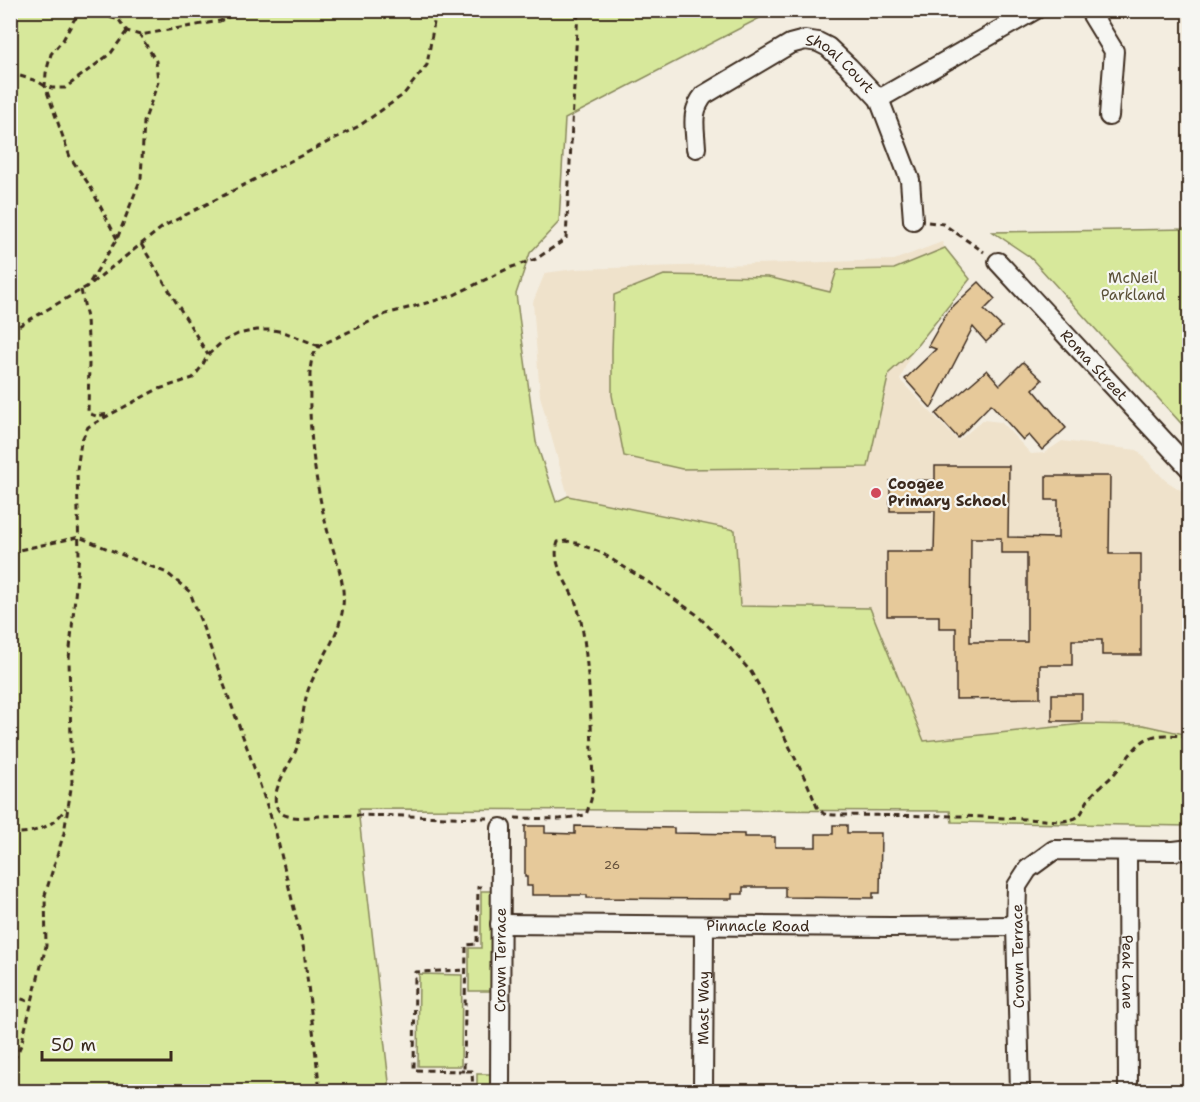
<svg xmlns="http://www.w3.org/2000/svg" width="1200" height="1102" viewBox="0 0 1200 1102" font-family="'Shantell Sans',sans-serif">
<rect width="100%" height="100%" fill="#f3ede0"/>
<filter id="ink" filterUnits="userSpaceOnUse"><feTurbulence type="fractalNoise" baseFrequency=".0167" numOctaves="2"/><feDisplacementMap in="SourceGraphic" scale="12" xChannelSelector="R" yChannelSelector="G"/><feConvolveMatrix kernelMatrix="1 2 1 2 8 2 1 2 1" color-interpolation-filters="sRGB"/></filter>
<g filter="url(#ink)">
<polygon fill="#efe2cb" points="942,242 945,248 970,279 911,353 900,380 958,441 983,420 1001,422 1031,454 1044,453 1062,441 1137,450 1165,480 1182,491 1189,498 1189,735 1143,725 1083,724 924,741 870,608 740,606 735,530 568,496 540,396 533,302 545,273 575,269 894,260"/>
<g fill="#d7e89b" stroke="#89895c" stroke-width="1.5">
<polygon points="10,11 773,11 565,119 559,222 530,253 516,294 536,442 556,502 568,496 735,530 740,606 870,608 924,741 1083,724 1143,725 1189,735 1189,826 952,822 950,811 358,809 390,1091 11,1091"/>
<polygon points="1189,229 1190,229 1189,432 1030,257 993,232"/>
<polygon points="945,248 970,279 911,353 889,373 868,467 682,469 624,456 612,395 612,350 614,295 664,275 768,277 830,292 837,270 894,269"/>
<polygon points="481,891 491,891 491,991 469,991 469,948 481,948"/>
<polygon points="419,974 462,975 461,1066 418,1066"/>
<polygon points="477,1074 491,1074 491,1091 477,1092"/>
</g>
<g fill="#e6c99a" stroke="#3b2a1e" stroke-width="1.5" fill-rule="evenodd">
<polygon points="979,282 995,299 984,310 1002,327 986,342 973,327 931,408 905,379 936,349 928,346 948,311"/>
<polygon points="1023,362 1042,380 1033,389 1066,428 1042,450 1029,435 1023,440 991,404 958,438 936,414 987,370 1000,385"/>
<path d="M935 466H1009L1008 537 1058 538V500H1046V476H1110L1109 554H1141V655H1102V640H1072V665H1040V698L956 699V628H939V616H887V552H934L935 511H890V481L935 480ZM971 538H1001V553H1027V642H970Z"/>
<rect x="1052" y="694" width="30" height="27"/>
<polygon points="833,825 847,825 847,833 881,833 880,893 873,893 873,898 785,897 785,887 743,887 743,894 732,894 732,899 587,898 587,895 532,895 532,886 527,886 527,877 525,877 525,826 545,826 545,833 575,834 575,826 674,828 674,833 744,834 744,837 775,837 775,847 816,847 816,834 833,834"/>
</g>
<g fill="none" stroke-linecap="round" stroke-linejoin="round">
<defs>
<g id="minor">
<polyline points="1089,10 1114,51 1109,116"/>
<polyline points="879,99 1035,10"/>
<path id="s1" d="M696 148C695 127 690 112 704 95L790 44 805 40 818 42 828 47 849 67 879 99 910 180 913 220"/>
<path id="s2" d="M998 262 1190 469"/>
<path id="s3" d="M1127 852 1128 1092"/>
<path id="s4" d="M500 924 892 927 1016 926"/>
<path id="s5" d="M500 1092 501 828"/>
<path id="s6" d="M703 1092 704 926"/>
<polyline points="1020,1092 1016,926 1017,886 1028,869 1054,850 1174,851 1190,849"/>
</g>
</defs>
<use href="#minor" stroke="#3b2a1e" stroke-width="22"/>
<g stroke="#3b2a1e" stroke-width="3" stroke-dasharray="6 4.5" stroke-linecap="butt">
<polyline points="119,10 119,20 127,31 140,35 220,21 243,10"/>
<polyline points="10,73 37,81 45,86 52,88 65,88 111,53 127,31"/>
<polyline points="928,222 943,224 984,252"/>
<polyline points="117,239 90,186 70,157 45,86 46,73 51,54 63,40 74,20 81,13 96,13 119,20"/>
<polyline points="141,244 208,355"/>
<polyline points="90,282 117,239 141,178 144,122 158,82 156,61 140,35"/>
<polyline points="81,290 87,318 89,363 88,413 96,416 109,414"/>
<polyline points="10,331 88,286 164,226 359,126 403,95 427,65 435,16 439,10"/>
<polyline points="10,552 79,537 167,573 190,592 249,753 275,829 304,950 320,1092"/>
<path d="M1190 734C1184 747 1183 759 1190 772"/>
<path d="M488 818C432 817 375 814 320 816 309 817 288 820 280 812 265 796 290 766 296 750 304 729 301 704 311 683 321 660 337 638 342 613 348 582 333 554 326 525 315 480 309 435 310 389 310 378 309 364 314 354 316 351 318 349 319 346L386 314 452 296 509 268 536 259 566 239 578 10"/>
<path d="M515 818 560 819 586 815 591 800 593 789C592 747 591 706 587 665 585 646 583 625 577 606 570 585 550 565 558 542L566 541 576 543 600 552 656 587 696 614 730 648 751 672 765 696 808 785 817 807 824 814 834 815 963 816 1063 821C1087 818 1079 810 1092 795 1099 787 1108 781 1115 773 1142 741 1142 730 1188 737"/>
<path d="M10 833C25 834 41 831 53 822 58 819 62 813 66 808"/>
<polyline points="10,852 15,872 10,895"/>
<polyline points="10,982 19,998 31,1002"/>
<polyline points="10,1070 21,1045 46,946 45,895 64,833 72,782 69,659 79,555 77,470 81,442 88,427 111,414 156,390 193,378 202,366 208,355 222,342 238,334 257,330 273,330 284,332 319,346"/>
<polyline points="464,1071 414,1070 415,972 466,970"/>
<polyline points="473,1092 472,1071 464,1071 466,945 477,944 478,887 484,887"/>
</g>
<use href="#minor" stroke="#f6f6f2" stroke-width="18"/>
</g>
</g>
<circle fill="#d1495b" stroke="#f6f6f2" stroke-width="2" cx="876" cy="493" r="6"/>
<g text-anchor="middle" stroke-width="4.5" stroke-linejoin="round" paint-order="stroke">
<g font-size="12" fill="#66523d">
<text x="612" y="869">26</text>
</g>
<g font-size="15" fill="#3b2a1e" stroke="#f6f6f2">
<text dy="5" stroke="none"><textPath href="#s1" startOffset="214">Shoal Court</textPath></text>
<text dy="5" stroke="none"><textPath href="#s2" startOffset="141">Roma Street</textPath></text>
<text dy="5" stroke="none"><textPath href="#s4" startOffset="258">Pinnacle Road</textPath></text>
<text transform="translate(1018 956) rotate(-91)" y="5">Crown Terrace</text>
<text dy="5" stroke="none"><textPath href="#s5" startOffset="132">Crown Terrace</textPath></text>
<text dy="5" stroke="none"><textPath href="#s3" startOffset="120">Peak Lane</textPath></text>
<text dy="5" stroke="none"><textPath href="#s6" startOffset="84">Mast Way</textPath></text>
</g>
<g font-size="15" fill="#5a5037" stroke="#f6f6f2">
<text x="1133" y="283">McNeil<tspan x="1133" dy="17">Parkland</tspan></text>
</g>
<g font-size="15" font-weight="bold" fill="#3b2a1e" stroke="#f6f6f2" text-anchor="start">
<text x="888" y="489">Coogee<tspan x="888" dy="17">Primary School</tspan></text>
</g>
</g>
<rect width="1200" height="1102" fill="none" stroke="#f6f6f2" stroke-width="36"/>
<rect x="18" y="18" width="1164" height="1066" fill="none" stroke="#3b2a1e" stroke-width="2" filter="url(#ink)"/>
<path d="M42 1051v9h129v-9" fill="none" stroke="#3b2a1e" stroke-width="3"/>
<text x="51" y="1051" font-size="18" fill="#3b2a1e" stroke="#f6f6f2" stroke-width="4.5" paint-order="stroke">50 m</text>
</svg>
